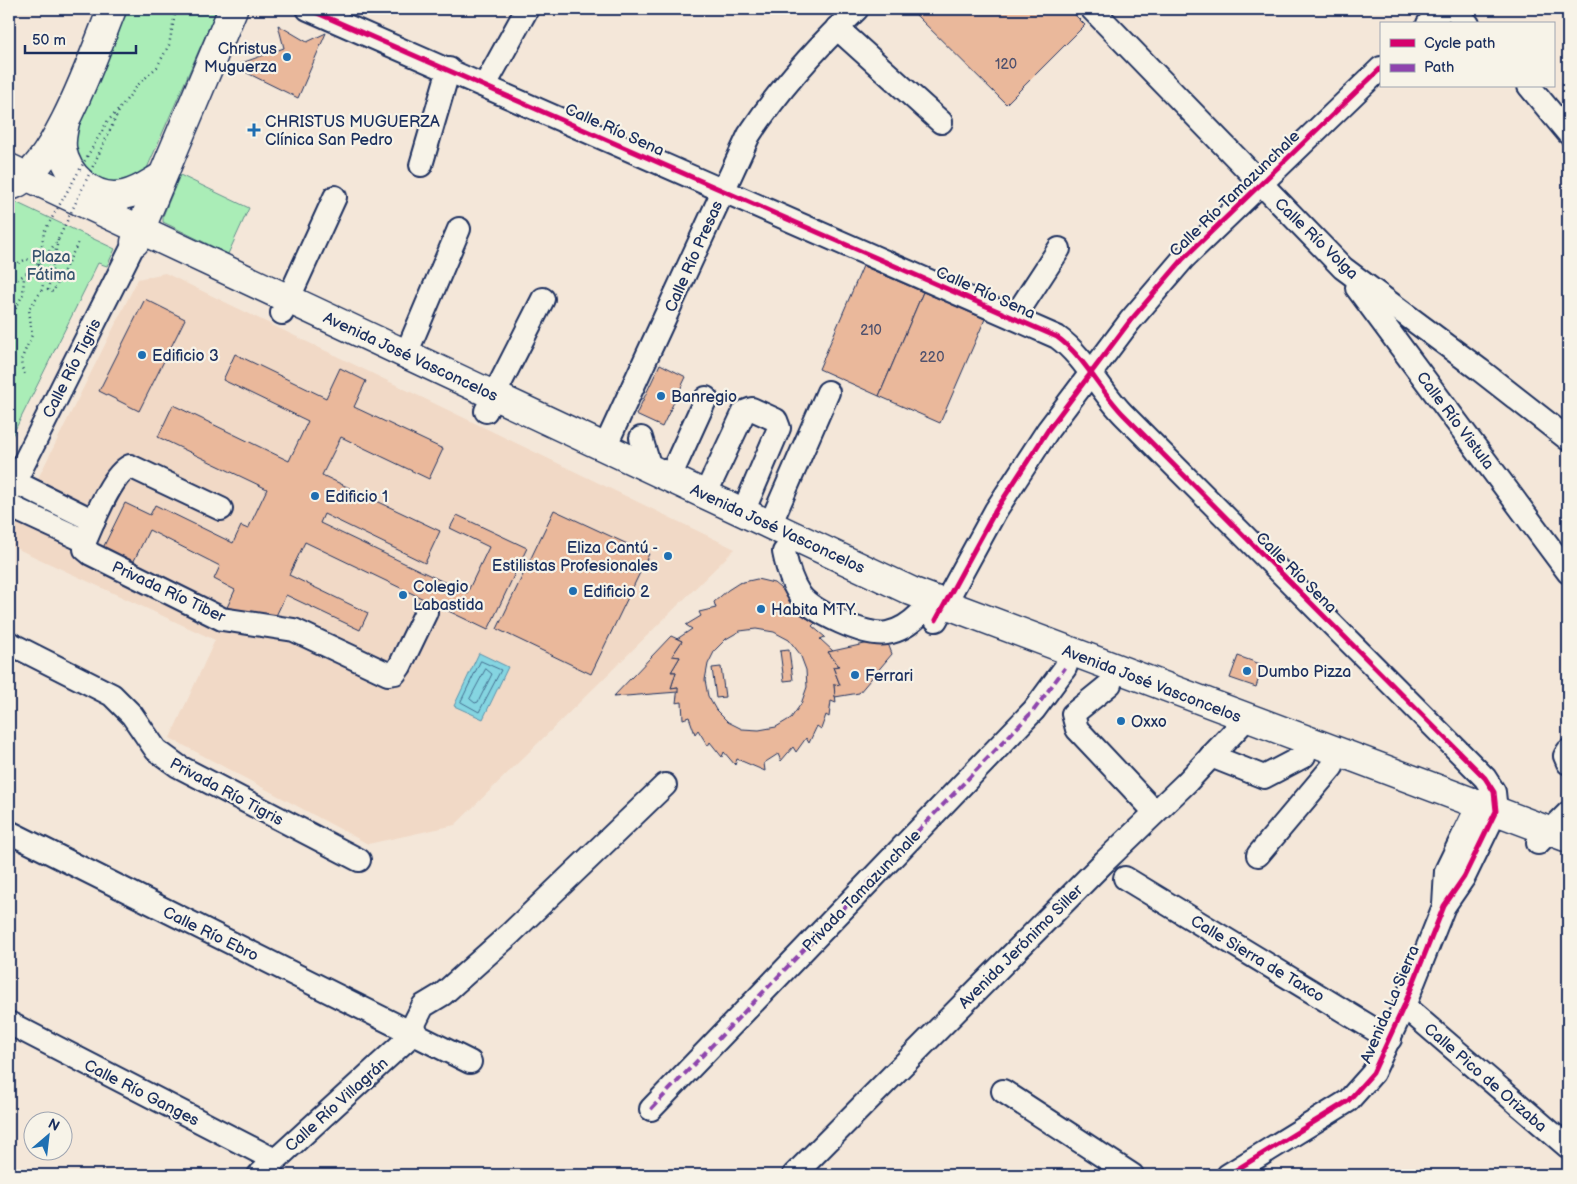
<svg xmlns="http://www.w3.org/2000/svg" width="1577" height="1184" viewBox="0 0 1577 1184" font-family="'Balsamiq Sans',sans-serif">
<rect width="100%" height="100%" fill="#f4e7d9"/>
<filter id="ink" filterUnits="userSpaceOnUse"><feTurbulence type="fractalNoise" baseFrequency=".02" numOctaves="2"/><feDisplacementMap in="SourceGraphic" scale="10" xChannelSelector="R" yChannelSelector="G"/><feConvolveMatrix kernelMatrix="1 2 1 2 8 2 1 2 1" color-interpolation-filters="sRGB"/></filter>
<g filter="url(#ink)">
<polygon fill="#f1d9c6" points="165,273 735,549 455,825 368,844 170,738 215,640 9,545 9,536 138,279"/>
<g fill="#aaedb7" stroke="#628e8a">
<polygon points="124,9 217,9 144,175 129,186 84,180 70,130"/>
<polygon points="180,175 249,208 228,254 163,222 163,216"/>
<polygon points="9,199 115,249 107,266 98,263 9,442"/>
</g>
<polygon fill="#85d5e1" stroke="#5b93ad" points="479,653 508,667 483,719 454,706"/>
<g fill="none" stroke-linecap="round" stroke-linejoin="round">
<g stroke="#457192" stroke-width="1">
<polygon points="481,661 501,670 479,712 461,702"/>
<polygon points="486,669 492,674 478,702 475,703 470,699"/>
</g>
</g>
<g fill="#eab89b" stroke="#1b2f5e" fill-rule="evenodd">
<polygon points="910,9 1069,9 1085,25 1006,104"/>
<polygon points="278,25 307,42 326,33 298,98 233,66 284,48"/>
<polygon points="863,266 923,292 879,396 819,369"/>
<polygon points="923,292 985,319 940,423 879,396"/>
<polygon points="145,299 185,319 139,411 99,391"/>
<polygon points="235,354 326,398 340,368 366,381 354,407 443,449 429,479 341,437 322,475 440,531 425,563 324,514 320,523 467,593 489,547 450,528 457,515 527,548 488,630 305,542 289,575 368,613 360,630 286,595 273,622 224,614 235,590 214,579 220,566 149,530 130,569 100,554 125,503 150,515 155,505 233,543 241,526 248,529 267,489 158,437 173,405 289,461 308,421 223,380"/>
<polygon points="660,364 686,377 662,427 636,415"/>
<polygon points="554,510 649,554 591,674 497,629"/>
<path d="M757 579 774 583 804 608 800 614 815 623 812 626 825 637 820 639 833 651 828 652 839 666 833 667 840 685 834 684 836 703 831 701 829 717 826 715 821 729 817 726 809 743 806 738 796 752 793 747 781 761 778 754 764 763 765 771 737 759 735 765 724 752 722 757 710 742 708 746 698 730 695 734 689 717 683 719 682 702 676 703 678 687 671 688 676 672H671L680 657 672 656 682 641 677 639 692 629 686 625 701 616 699 612 716 608 714 602 728 590 739 583ZM756 629 774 632 789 640 800 654 806 670 807 687 801 704 791 718 776 727 759 730 742 729 728 722 716 710 708 696 705 680 708 664 715 650 726 639 740 631Z"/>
<polygon points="671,636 682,641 672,656 680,657 671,672 676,672 671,688 678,687 678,692 613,697"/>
<polygon points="883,640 889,646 892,654 859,693 835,697 834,684 840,685 833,667 839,666 828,652"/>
<polygon points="789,650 793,680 784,681 780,651"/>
<polygon points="1238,656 1263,665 1256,687 1230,678"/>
<polygon points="721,667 725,697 716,698 712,668"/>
</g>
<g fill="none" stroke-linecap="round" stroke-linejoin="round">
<defs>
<g id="minor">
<path d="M308 9 1057 337C1085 357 1100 391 1124 415L1485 778 1494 792 1496 811 1464 877 1444 906 1404 1006 1373 1073 1348 1101 1228 1175"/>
<polyline points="1092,9 1343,268 1480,370 1568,439"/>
<polyline points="1454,9 1468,24"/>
<polyline points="1428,24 1444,9"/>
<polyline points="837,28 941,122"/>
<polyline points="485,85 527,9"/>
<polyline points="1529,86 1568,133"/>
<polyline points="421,165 449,69"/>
<polyline points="1357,288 1568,572"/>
<polyline points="282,313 335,197"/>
<polyline points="1014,318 1059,249"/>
<polyline points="406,354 459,229"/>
<polyline points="486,411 543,299"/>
<polyline points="641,438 650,468"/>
<path d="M605 447 749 135C780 88 817 47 857 9"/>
<polyline points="670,477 706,398"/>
<polyline points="15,482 94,521"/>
<polyline points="9,493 135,242"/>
<polyline points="705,495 744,412 752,409 776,420 779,428 743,512"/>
<polyline points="9,506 85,541"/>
<path d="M221 509 130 466C111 475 94 521 85 541V549L91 554 222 619 294 630 388 674 395 673 400 666 426 612"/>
<polyline points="770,525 828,392"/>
<path d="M784 552C787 567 791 582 800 595 812 612 866 637 887 633 900 631 911 623 920 614"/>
<polyline points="936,620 996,510 1048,430 1130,321 1183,259 1381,68"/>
<polyline points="9,643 112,695 132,715 156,750 178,766 359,860"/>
<polyline points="1110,684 1073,714 1077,729 1155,812"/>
<polyline points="1568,751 1565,756 1568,763"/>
<polyline points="1211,756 1264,777 1304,756"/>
<polyline points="9,832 470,1062"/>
<polyline points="1538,843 1568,813"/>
<polyline points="1258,855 1332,767"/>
<polyline points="1125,878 1390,1039"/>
<polyline points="1444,905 1446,871 1478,805"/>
<polyline points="1404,1006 1568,1147"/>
<polyline points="9,1023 275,1160"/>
<polyline points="414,1033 415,1022 423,1006 443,994 510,934 665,785"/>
<polyline points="1003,1091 1132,1175"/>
<polyline points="651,1109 1034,710 1065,668 1071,652"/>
<polyline points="259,1175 414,1033"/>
<polyline points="794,1175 1105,861 1187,782 1247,718"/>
</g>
<g id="major">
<path d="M65 122C63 131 61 139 62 148 66 176 94 201 123 195 137 193 149 184 161 177"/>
<polyline points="9,168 911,591 1568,838"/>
<path d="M13 185C55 169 95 51 112 9"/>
<polyline points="135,242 233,9"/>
</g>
</defs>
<use href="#minor" stroke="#1b2f5e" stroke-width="26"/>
<use href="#major" stroke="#1b2f5e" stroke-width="31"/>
<g stroke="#1b2f5e" stroke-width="2.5" stroke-dasharray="1 4" stroke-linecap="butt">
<polyline points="120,108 138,85 157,67 169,45 176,9"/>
<polyline points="58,240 48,290 53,292 79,241"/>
<polyline points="9,264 14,265 27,259 39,265 45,274 42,290 29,309 32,335 21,360 22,368 27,377"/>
<polyline points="9,285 39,265"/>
<polyline points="9,322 23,294 24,277"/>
</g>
<use href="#minor" stroke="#f7f3e8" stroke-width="22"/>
<use href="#major" stroke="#f7f3e8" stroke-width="28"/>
<g stroke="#1b2f5e" stroke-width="2.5" stroke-dasharray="1 4" stroke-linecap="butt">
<polyline points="40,263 58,240 120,109"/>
<polyline points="39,265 44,232 107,122 120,108"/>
</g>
<polyline stroke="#8e44ad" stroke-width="4" stroke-dasharray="8 4" stroke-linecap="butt" points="651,1109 1034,710 1065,668"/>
<defs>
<g id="cycleway">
<path d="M308 9 1057 337C1085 357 1100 391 1124 415L1485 778 1494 792 1496 811 1464 877 1444 906 1404 1006 1373 1073 1348 1101 1228 1175"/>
<polyline points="936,620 996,510 1048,430 1130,321 1183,259 1381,68"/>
</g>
</defs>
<use href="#cycleway" stroke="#f7f3e8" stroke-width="8"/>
<use href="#cycleway" stroke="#d6006c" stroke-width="5"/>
</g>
</g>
<g fill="#1f6fb2" stroke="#f7f3e8" stroke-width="2">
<circle cx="287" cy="57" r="5"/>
<path d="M251.5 122.5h5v5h5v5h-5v5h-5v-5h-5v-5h5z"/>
<circle cx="142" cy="355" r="5"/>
<circle cx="661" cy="396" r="5"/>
<circle cx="315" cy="496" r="5"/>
<circle cx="668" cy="556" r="5"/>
<circle cx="573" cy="591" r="5"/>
<circle cx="403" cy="595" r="5"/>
<circle cx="761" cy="609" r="5"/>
<circle cx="1247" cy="671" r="5"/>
<circle cx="855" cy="675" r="5"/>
<circle cx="1121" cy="721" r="5"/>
</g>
<g text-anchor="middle" stroke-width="4.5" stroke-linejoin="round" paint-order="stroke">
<g font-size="14" fill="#4f516d">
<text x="1006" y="69">120</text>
<text x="871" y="335">210</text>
<text x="932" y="362">220</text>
</g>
<g font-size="16" fill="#1b2f5e" stroke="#f7f3e8" text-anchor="start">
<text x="277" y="54" text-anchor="end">Christus<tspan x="277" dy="18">Muguerza</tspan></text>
<text x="265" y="127">CHRISTUS MUGUERZA<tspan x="265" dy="18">Clínica San Pedro</tspan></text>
<text x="152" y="361">Edificio 3</text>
<text x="671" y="402">Banregio</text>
<text x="325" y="502">Edificio 1</text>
<text x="658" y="553" text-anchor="end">Eliza Cantú -<tspan x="658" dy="18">Estilistas Profesionales</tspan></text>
<text x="413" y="592">Colegio<tspan x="413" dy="18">Labastida</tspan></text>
<text x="583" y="597">Edificio 2</text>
<text x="771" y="615">Habita MTY.</text>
<text x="1257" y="677">Dumbo Pizza</text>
<text x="865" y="681">Ferrari</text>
<text x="1131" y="727">Oxxo</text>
</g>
<g font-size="16" fill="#1b2f5e" stroke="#f7f3e8">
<text transform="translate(615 129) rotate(24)" y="6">Calle Río Sena</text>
<text transform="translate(1234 193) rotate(-44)" y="6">Calle Río Tamazunchale</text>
<text transform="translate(1317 238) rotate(44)" y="6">Calle Río Volga</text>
<text transform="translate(693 256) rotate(-66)" y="6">Calle Río Presas</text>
<text transform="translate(986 292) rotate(24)" y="6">Calle Río Sena</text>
<text transform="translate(411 356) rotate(25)" y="6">Avenida José Vasconcelos</text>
<text transform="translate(71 368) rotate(-63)" y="6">Calle Río Tigris</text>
<text transform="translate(1456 420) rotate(53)" y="6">Calle Río Vistula</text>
<text transform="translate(778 528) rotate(25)" y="6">Avenida José Vasconcelos</text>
<text transform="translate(1297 572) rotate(45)" y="6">Calle Río Sena</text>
<text transform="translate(169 591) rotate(25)" y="6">Privada Río Tiber</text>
<text transform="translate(1152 683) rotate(21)" y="6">Avenida José Vasconcelos</text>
<text transform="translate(227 791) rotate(28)" y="6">Privada Río Tigris</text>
<text transform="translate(861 890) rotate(-46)" y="6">Privada Tamazunchale</text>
<text transform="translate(211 933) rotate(26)" y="6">Calle Río Ebro</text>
<text transform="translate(1020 946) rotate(-45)" y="6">Avenida Jerónimo Siller</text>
<text transform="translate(1258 958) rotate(31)" y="6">Calle Sierra de Taxco</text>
<text transform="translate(1389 1004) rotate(-67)" y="6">Avenida La Sierra</text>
<text transform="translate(1486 1077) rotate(41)" y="6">Calle Pico de Orizaba</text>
<text transform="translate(142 1092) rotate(27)" y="6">Calle Río Ganges</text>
<text transform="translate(336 1104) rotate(-42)" y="6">Calle Río Villagrán</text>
</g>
<g font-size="16" fill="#385570" stroke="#f7f3e8">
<text x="51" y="262">Plaza<tspan x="51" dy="18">Fátima</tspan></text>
</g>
</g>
<rect width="1577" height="1184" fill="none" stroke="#f7f3e8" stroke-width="30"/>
<rect x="15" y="15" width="1547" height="1154" fill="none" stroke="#1b2f5e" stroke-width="2" filter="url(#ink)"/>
<rect x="1380" y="22" width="175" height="65" fill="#f7f3e8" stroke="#9fa5b1"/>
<rect x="1390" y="39" width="25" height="8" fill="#d6006c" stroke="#9fa5b1"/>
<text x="1424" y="48" font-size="15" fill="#1b2f5e">Cycle path</text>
<rect x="1390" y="64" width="25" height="8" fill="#8e44ad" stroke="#9fa5b1"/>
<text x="1424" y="72" font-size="15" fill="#1b2f5e">Path</text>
<g transform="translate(48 1136) rotate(28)"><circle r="24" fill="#f7f3e8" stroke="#9fa5b1"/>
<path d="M0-4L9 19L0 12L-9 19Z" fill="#1f6fb2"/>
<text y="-8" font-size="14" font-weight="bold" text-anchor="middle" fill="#1b2f5e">N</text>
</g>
<path d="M25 45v8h111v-8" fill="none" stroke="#1b2f5e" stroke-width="2.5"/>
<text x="32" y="45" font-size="15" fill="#1b2f5e" stroke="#f7f3e8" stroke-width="4" paint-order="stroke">50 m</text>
</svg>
